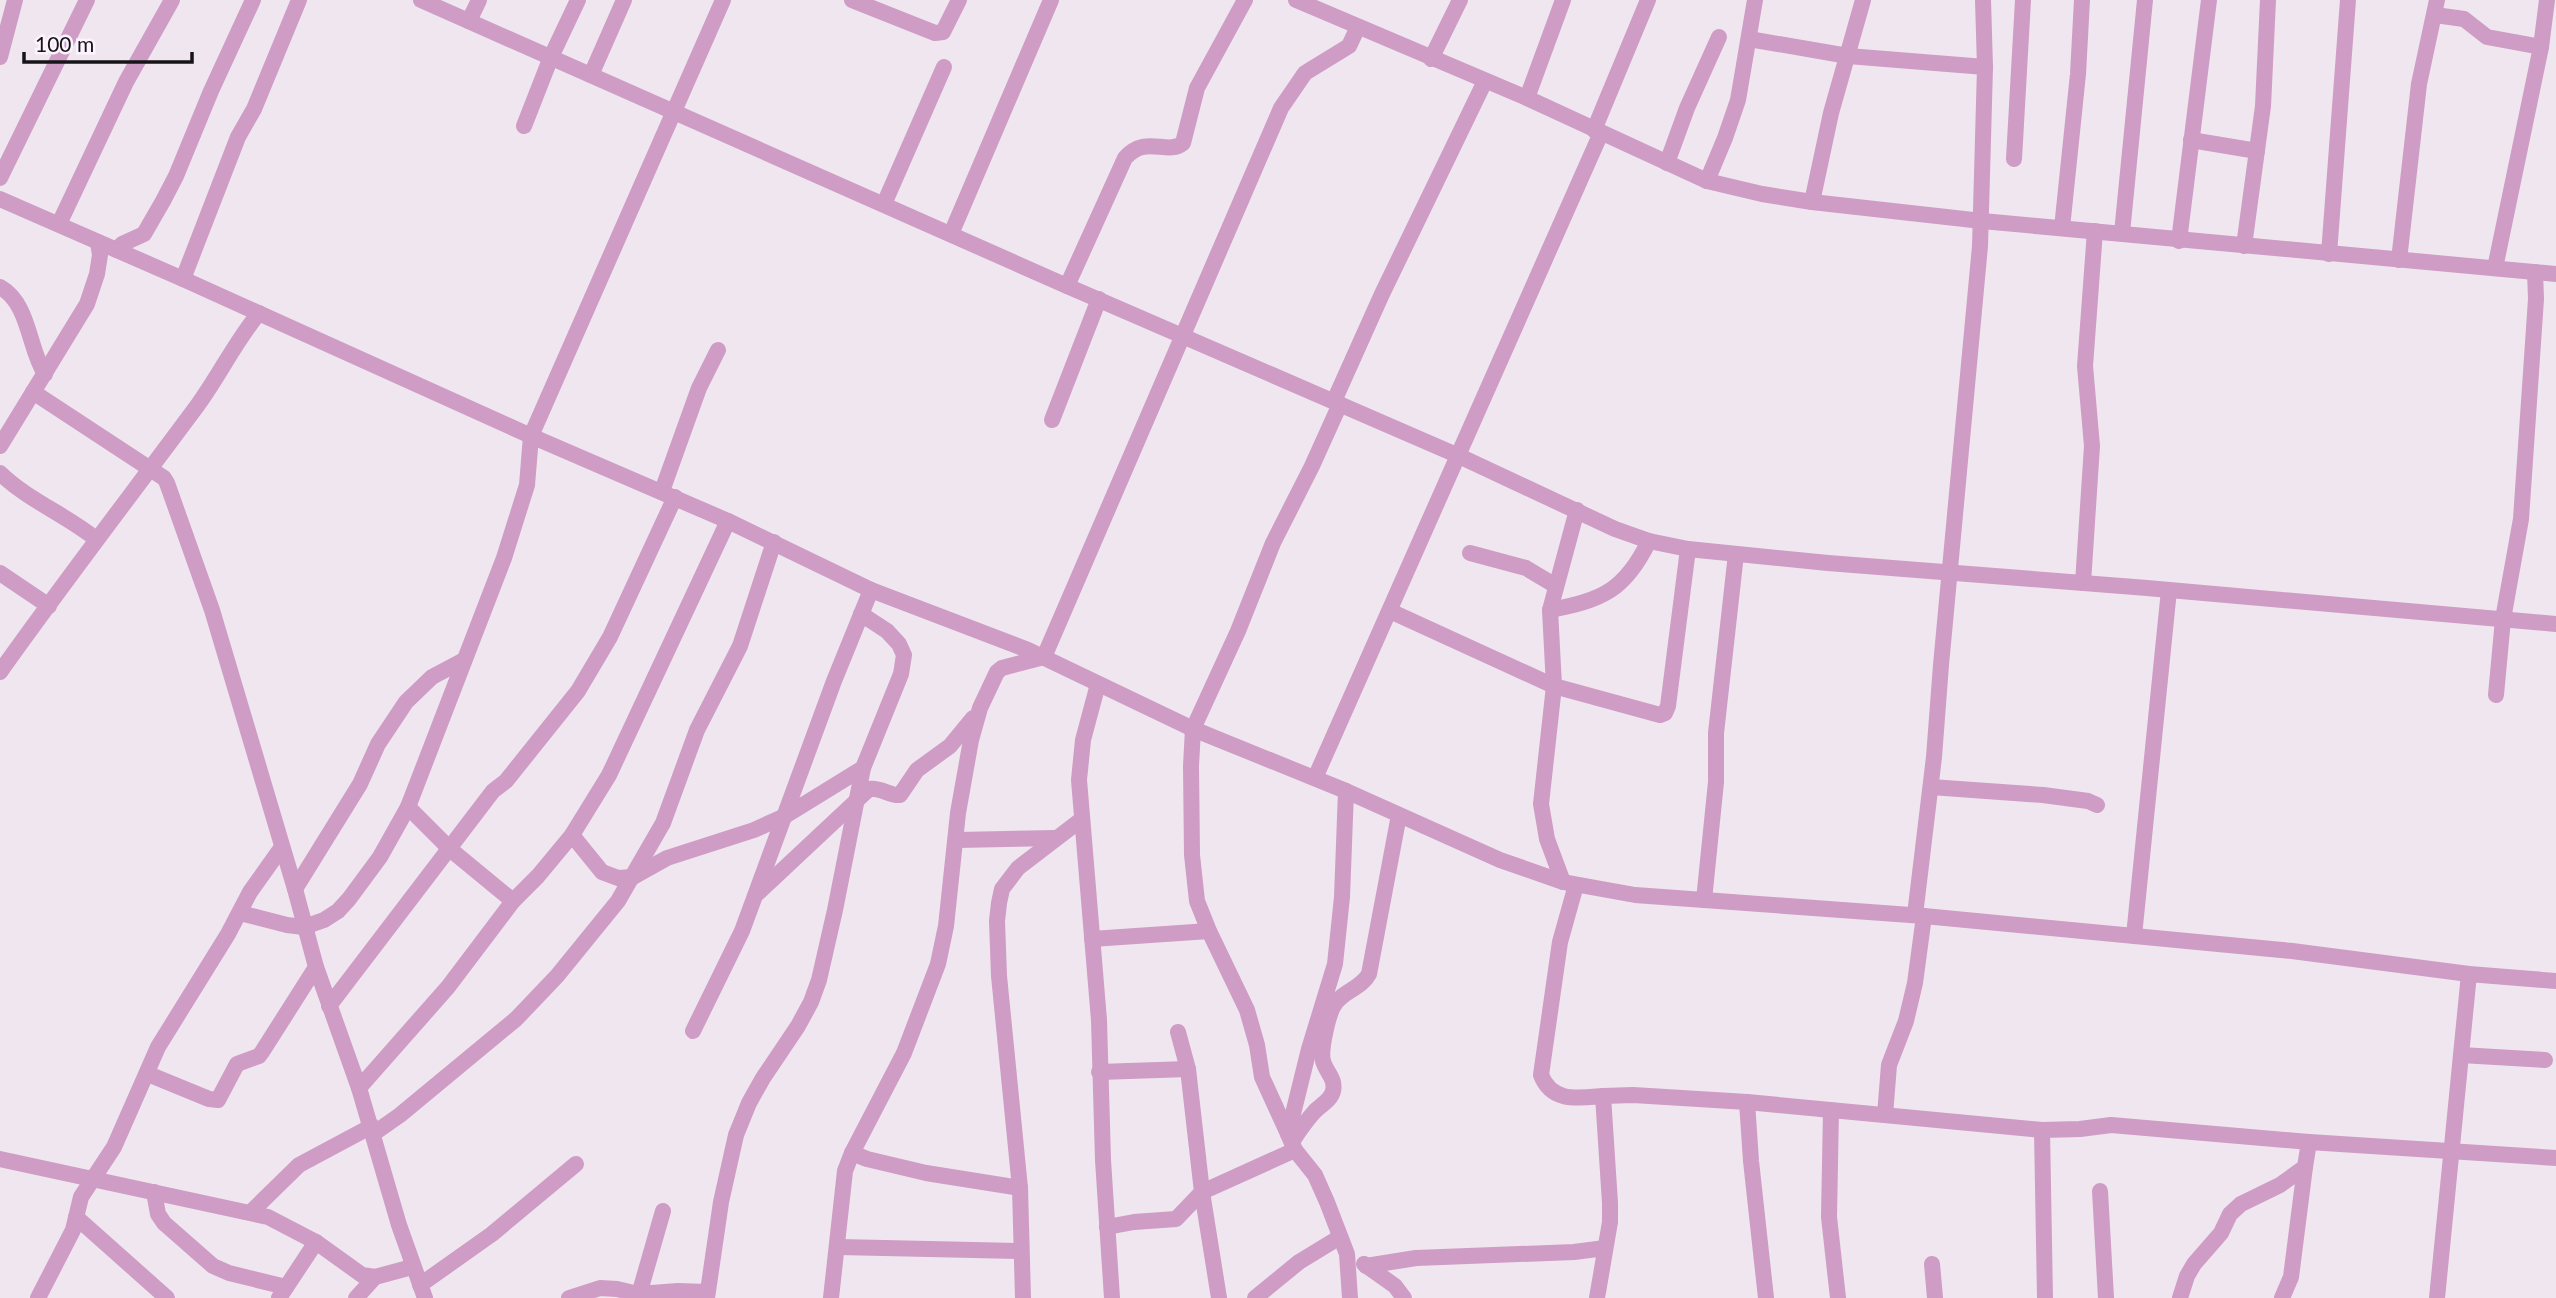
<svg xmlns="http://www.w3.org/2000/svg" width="2556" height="1298" viewBox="0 0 2556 1298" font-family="Lato,sans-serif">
<rect width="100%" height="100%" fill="#efe6f0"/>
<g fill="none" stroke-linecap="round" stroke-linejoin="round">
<g stroke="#ce9cc4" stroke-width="16">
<polyline points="421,0 1067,286 1459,456 1615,529 1649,541 1688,549 1828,563 2147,588 2556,624"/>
<polyline points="852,0 935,33 943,32 959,0"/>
<polyline points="1296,0 1527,98 1707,181 1762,194 1812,202 1982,221 2556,274"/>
<polyline points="2435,15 2464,19 2487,37 2541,47"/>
<polyline points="469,21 479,0"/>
<polyline points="1749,39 1848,56 1985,67"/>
<polyline points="0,57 15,0"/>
<polyline points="1431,59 1460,0"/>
<polyline points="591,75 624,0"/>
<polyline points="1527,98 1563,0"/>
<polyline points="524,126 551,57 578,0"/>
<polyline points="1594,130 1648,0"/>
<polyline points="2191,140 2257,151"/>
<polyline points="2014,159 2023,0"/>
<polyline points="1667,163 1687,108 1719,37"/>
<polyline points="0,178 87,0"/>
<polyline points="1707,181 1725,138 1738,100 1755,0"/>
<polyline points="0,199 183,279 531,436 728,521 871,590 1028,650 1193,729 1346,791 1500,860 1563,882 1635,895 1924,916 2292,951 2469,974 2556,981"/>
<polyline points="1812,202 1831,113 1863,0"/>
<polyline points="884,204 944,67"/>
<polyline points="59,224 126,82 172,0"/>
<polyline points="2062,228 2078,74 2082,0"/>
<polyline points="2122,233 2145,0"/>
<polyline points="951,234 1051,0"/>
<polyline points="2179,241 2209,0"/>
<polyline points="2244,246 2263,106 2268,0"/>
<polyline points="117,250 122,244 144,234 163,201 176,176 211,91 253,0"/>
<polyline points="2329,254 2348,0"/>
<polyline points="2399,260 2419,84 2437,0"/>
<polyline points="2495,268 2541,47 2547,0"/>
<polyline points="183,279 238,137 254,109 299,0"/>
<path d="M1067 286 1125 158C1146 134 1167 156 1183 143L1197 88 1245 0"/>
<path d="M0 287C30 304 28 348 45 374"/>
<polyline points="33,392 164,478 167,483 212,610 295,889 316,967 359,1088 399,1225 425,1298"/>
<polyline points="1334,401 1382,294 1485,81"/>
<polyline points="1052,420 1099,299"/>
<polyline points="0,446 87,304 97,274 100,255 98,242"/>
<path d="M0 473C29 501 65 514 96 539"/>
<polyline points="662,491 699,388 718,350"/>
<polyline points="1470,553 1526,568 1556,586"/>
<polyline points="0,573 49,606"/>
<polyline points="2083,583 2092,446 2085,366 2095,231"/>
<path d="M1550 610C1603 600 1625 590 1649 541"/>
<polyline points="1390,611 1554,686 1660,715 1665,713 1668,706 1688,549"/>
<path d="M0 672C64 582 131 495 197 406 219 376 235 342 259 313"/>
<polyline points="1098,684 1083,740 1079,780 1099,1020 1103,1160 1112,1298"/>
<polyline points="2496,695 2503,619 2521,519 2536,299 2535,272"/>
<polyline points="1315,778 1601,133"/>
<polyline points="1931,787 2043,795 2088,801 2097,805"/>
<polyline points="1346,791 1342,897 1335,964 1309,1049 1288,1134 1295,1150 1315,1175 1327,1202 1347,1254 1350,1298"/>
<polyline points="408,807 451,850 513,901"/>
<polyline points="572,835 602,872 618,878 633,877 667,858 754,830 785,816 863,768 901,674 904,655 899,644 887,631 861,614"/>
<polyline points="957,840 1056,838"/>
<polyline points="1563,882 1547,839 1541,804 1554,686 1550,610 1577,510"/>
<path d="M1576 885 1560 942 1541 1075C1552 1103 1578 1098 1603 1096"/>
<polyline points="295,889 360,784 378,744 406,702 432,677 464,660"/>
<path d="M758 893 869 789C881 787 889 796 900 795L917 770 950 746 973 718"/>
<polyline points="1704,900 1716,782 1716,733 1736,554"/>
<polyline points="240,913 287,925 304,927 324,920 338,911 349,899 380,857 408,807 504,558 527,485 531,436 723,0"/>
<polyline points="1915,915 1934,757 1941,665 1980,246 1985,67 1983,0"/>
<polyline points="2134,936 2169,590"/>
<polyline points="1092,939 1209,931"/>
<polyline points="329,1006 493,791 506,781 578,691 610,637 675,497"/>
<polyline points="693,1031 742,931 834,681 871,590"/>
<polyline points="1178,1032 1188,1069 1202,1192 1219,1298"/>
<polyline points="2461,1055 2545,1060"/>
<polyline points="1099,1072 1188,1069"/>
<polyline points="148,1074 209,1099 218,1100 237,1064 259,1056 262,1052 316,967"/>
<polyline points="359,1088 448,987 513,901 538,876 572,835 609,775 728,521"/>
<polyline points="1747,1102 1751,1161 1766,1298"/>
<polyline points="1831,1110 1829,1217 1838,1298"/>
<polyline points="1885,1115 1889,1065 1906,1021 1915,983 1924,916"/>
<polyline points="2042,1130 2045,1298"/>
<polyline points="373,1134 400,1115 516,1019 557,976 618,901 663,823 697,730 740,646 774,542"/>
<polyline points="1288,1134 1262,1077 1257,1045 1247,1010 1209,931 1197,901 1192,855 1191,766 1193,729 1238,631 1273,543 1312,466 1340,404"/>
<path d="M1292 1142C1299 1131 1306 1121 1315 1111 1321 1105 1331 1100 1333 1091 1336 1079 1326 1072 1323 1061 1320 1050 1328 1017 1333 1007 1340 992 1361 989 1369 974L1399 815"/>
<polyline points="852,1153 867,1159 926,1173 1020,1188"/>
<polyline points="0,1159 268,1217 316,1242 362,1275 375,1277 412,1267"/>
<polyline points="2100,1191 2106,1298"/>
<polyline points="154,1192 158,1214 164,1223 213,1266 229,1273 286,1287"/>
<polyline points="251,1212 299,1165 372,1126"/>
<polyline points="76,1217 167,1298"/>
<polyline points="1107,1227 1134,1222 1176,1219 1202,1192 1295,1150"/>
<polyline points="839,1247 1021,1251"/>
<polyline points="1364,1264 1395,1286 1404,1298"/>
<polyline points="1932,1264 1935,1298"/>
<polyline points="1366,1266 1416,1258 1574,1252 1605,1248"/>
<polyline points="420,1285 492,1234 576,1164"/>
<polyline points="38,1298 73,1230 81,1197 114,1147 158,1047 228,934 250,892 282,847"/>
<polyline points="279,1298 316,1242"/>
<polyline points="356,1298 375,1277"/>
<polyline points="569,1298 600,1288 617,1289 638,1294 678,1291 707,1292"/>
<polyline points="638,1298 663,1211"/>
<polyline points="707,1298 721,1202 736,1135 749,1103 763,1078 798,1026 811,1002 819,980 835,910 863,768"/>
<polyline points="831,1298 845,1171 852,1153 904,1053 938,964 946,926 958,813 971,740 980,708 997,672 1002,668 1044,657 1281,108 1305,73 1349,46 1358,27"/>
<polyline points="1023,1298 1020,1188 999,976 997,921 999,903 1002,889 1018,868 1082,819"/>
<polyline points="1255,1298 1299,1262 1340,1237"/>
<polyline points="1597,1298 1610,1222 1610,1203 1603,1096 1633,1095 1747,1102 2042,1130 2080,1129 2111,1125 2309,1142 2556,1158"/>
<polyline points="2180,1298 2187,1276 2194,1264 2221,1233 2230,1214 2241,1204 2280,1185 2305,1167 2309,1142"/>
<polyline points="2282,1298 2291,1277 2305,1167"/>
<polyline points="2437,1298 2469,974"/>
</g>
</g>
<path d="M24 52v10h168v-10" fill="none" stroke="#171418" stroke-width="3.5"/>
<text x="35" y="52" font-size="21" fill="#171418" stroke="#fcf3fe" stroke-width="5" paint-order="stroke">100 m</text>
</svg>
